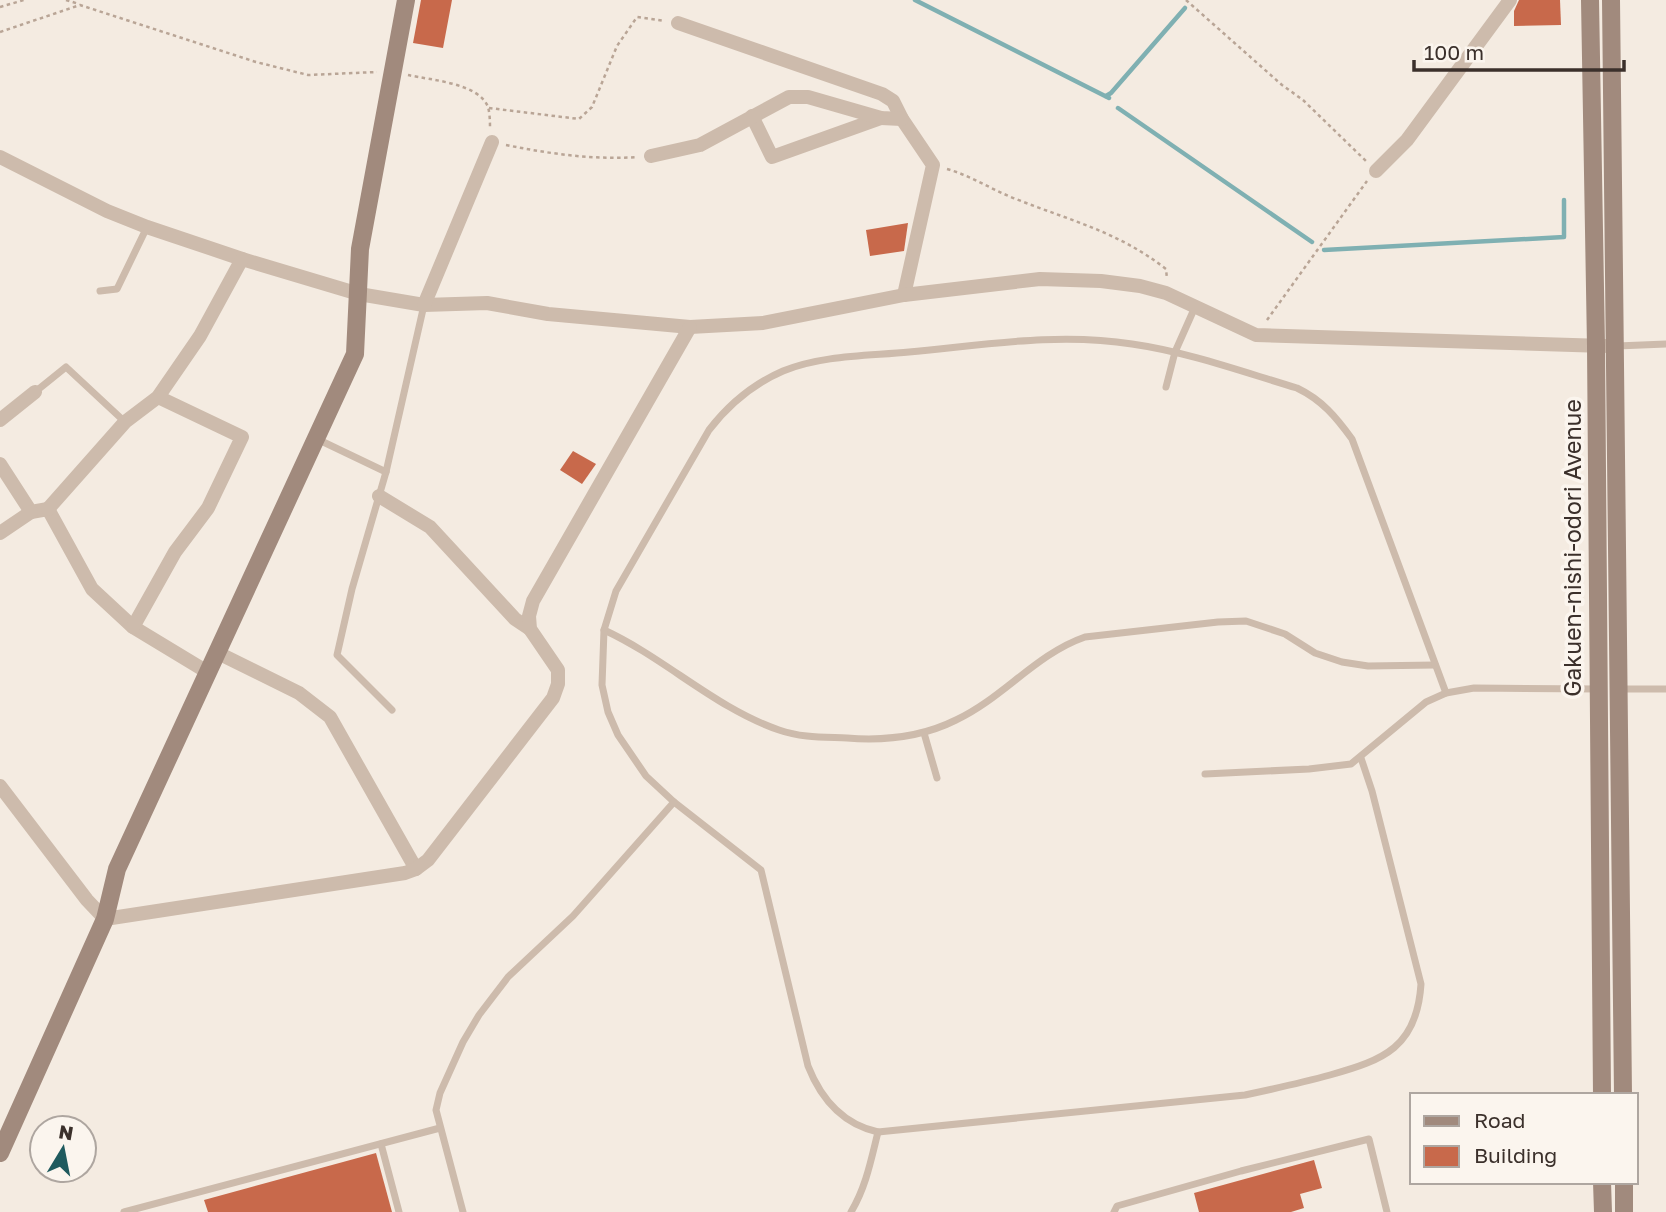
<svg xmlns="http://www.w3.org/2000/svg" width="1666" height="1212" viewBox="0 0 1666 1212" font-family="'Golos Text',sans-serif">
<rect width="100%" height="100%" fill="#f4ebe1"/>
<g fill="none" stroke-linecap="round" stroke-linejoin="round">
<g stroke="#7fb0b2" stroke-width="4.5">
<polyline points="915,0 1109,98"/>
<polyline points="1106,96 1111,93 1185,8"/>
<polyline points="1118,108 1312,242"/>
<polyline points="1324,250 1564,237 1564,200"/>
</g>
</g>
<g fill="#c8694b">
<polygon points="421,0 452,0 443,48 413,43"/>
<polygon points="1519,0 1560,0 1561,25 1514,26 1514,11"/>
<polygon points="908,223 904,251 870,256 866,230"/>
<polygon points="573,451 596,464 582,484 560,470"/>
<polygon points="376,1153 392,1212 208,1212 204,1200"/>
<polygon points="1314,1160 1322,1188 1300,1194 1304,1208 1291,1212 1199,1212 1194,1193"/>
</g>
<g fill="none" stroke-linecap="round" stroke-linejoin="round">
<g stroke="#b9a596" stroke-width="2.5" stroke-dasharray="3.5 3.5" stroke-linecap="butt">
<polyline points="66,0 79,4"/>
<polyline points="1186,0 1282,85 1303,100 1366,161"/>
<polyline points="0,7 24,0"/>
<polyline points="0,32 80,5 256,62 308,75 377,72"/>
<path d="M408 75C430 80 479 83 488 107 490 114 490 123 490 129"/>
<polyline points="489,108 579,119 592,107 617,46 637,17 665,21"/>
<path d="M506 145C551 154 593 160 638 157"/>
<path d="M947 169C972 176 992 190 1016 199 1071 221 1117 231 1166 269L1167 279"/>
<polyline points="1267,320 1367,181"/>
</g>
<g stroke="#cdbbac" stroke-width="7">
<polyline points="100,291 117,289 147,227"/>
<polyline points="1617,346 1666,344"/>
<polyline points="1166,387 1175,352 1195,307"/>
<polyline points="35,392 66,367 125,422"/>
<polyline points="317,439 386,472"/>
<path d="M604 630C665 658 715 708 779 730 802 738 824 737 847 738 885 741 922 737 956 720 1003 698 1036 654 1085 637L1218 622 1246 621 1285 634 1315 653 1342 662 1368 666 1435 665"/>
<polyline points="1618,689 1666,689"/>
<polyline points="392,710 337,655 352,589 386,472 424,305"/>
<polyline points="924,733 937,778"/>
<path d="M1361 758 1372 791 1421 984C1417 1047 1384 1060 1330 1075 1301 1083 1273 1089 1245 1095L878 1132C842 1124 821 1099 808 1066L761 870 674 802 646 776 618 735 608 712 602 685 604 630 616 591 709 430C729 404 753 384 783 371 822 355 868 356 909 352 984 345 1058 332 1132 344 1188 352 1243 372 1297 388 1322 400 1336 417 1352 439L1446 693"/>
<polyline points="1205,774 1309,769 1351,764 1426,702 1446,693 1474,688 1599,689"/>
<polyline points="381,1144 399,1212"/>
<polyline points="124,1212 440,1128"/>
<polyline points="463,1212 436,1110 440,1093 463,1042 479,1015 508,977 573,916 674,802"/>
<path d="M851 1212C866 1187 871 1160 878 1132"/>
<polyline points="1114,1212 1117,1206 1241,1171 1369,1139 1387,1212"/>
</g>
<g stroke="#cdbbac" stroke-width="14">
<polyline points="678,23 882,94 893,101 902,119 933,165 904,295"/>
<polyline points="752,116 772,157 881,118"/>
<polyline points="651,156 700,145 789,97 808,97 881,118 902,119"/>
<polyline points="0,157 107,211 147,227 242,259 359,294 424,305 487,303 548,314 690,327 763,323 904,295 1040,279 1101,281 1140,286 1166,293 1256,335 1605,346"/>
<polyline points="1376,171 1407,140 1510,0"/>
<polyline points="424,305 492,142"/>
<polyline points="0,420 35,392"/>
<polyline points="0,464 31,512 48,509 92,589 133,627 209,673"/>
<polyline points="379,496 430,527 515,619 530,629"/>
<polyline points="48,509 125,422 158,397 200,336 242,259"/>
<polyline points="0,533 31,512"/>
<polyline points="133,627 175,552 208,508 242,437 158,397"/>
<polyline points="218,653 299,693 330,717 416,869"/>
<polyline points="0,786 87,900 105,919 405,873 416,869 428,860 553,698 558,684 558,670 530,629 529,616 533,601 690,327"/>
</g>
<g stroke="#a18a7d" stroke-width="18">
<polyline points="1590,0 1596,346 1602,1095"/>
<polyline points="1611,0 1623,1095"/>
<polyline points="0,1153 105,919 117,869 355,354 360,249 406,0"/>
<polyline points="1602,1182 1603,1212"/>
<polyline points="1624,1182 1624,1212"/>
</g>
</g>
<g text-anchor="middle" stroke-width="7" stroke-linejoin="round" paint-order="stroke">
<g font-size="23" fill="#3b302b" stroke="#fbf5ee">
<text transform="translate(1573 548) rotate(-90)" y="8">Gakuen-nishi-odori Avenue</text>
</g>
</g>
<rect x="1410" y="1093" width="228" height="91" fill="#fbf5ee" stroke="#aea6a0" stroke-width="2"/>
<rect x="1424" y="1116" width="35" height="10" fill="#a18a7d" stroke="#aea6a0" stroke-width="2"/>
<text x="1474" y="1128" font-size="21" fill="#3b302b">Road</text>
<rect x="1424" y="1146" width="35" height="21" fill="#c8694b" stroke="#aea6a0" stroke-width="2"/>
<text x="1474" y="1163" font-size="21" fill="#3b302b">Building</text>
<g transform="translate(63 1149) rotate(10)"><circle r="33" fill="#fbf5ee" stroke="#aea6a0" stroke-width="2"/>
<path d="M0-5L12 26L0 18L-12 26Z" fill="#1f5a5e"/>
<text y="-10" font-size="19" font-weight="bold" text-anchor="middle" fill="#3b302b">N</text>
</g>
<path d="M1414 60v10h210v-10" fill="none" stroke="#3b302b" stroke-width="3.5"/>
<text x="1424" y="60" font-size="21" fill="#3b302b" stroke="#fbf5ee" stroke-width="5" paint-order="stroke">100 m</text>
</svg>
